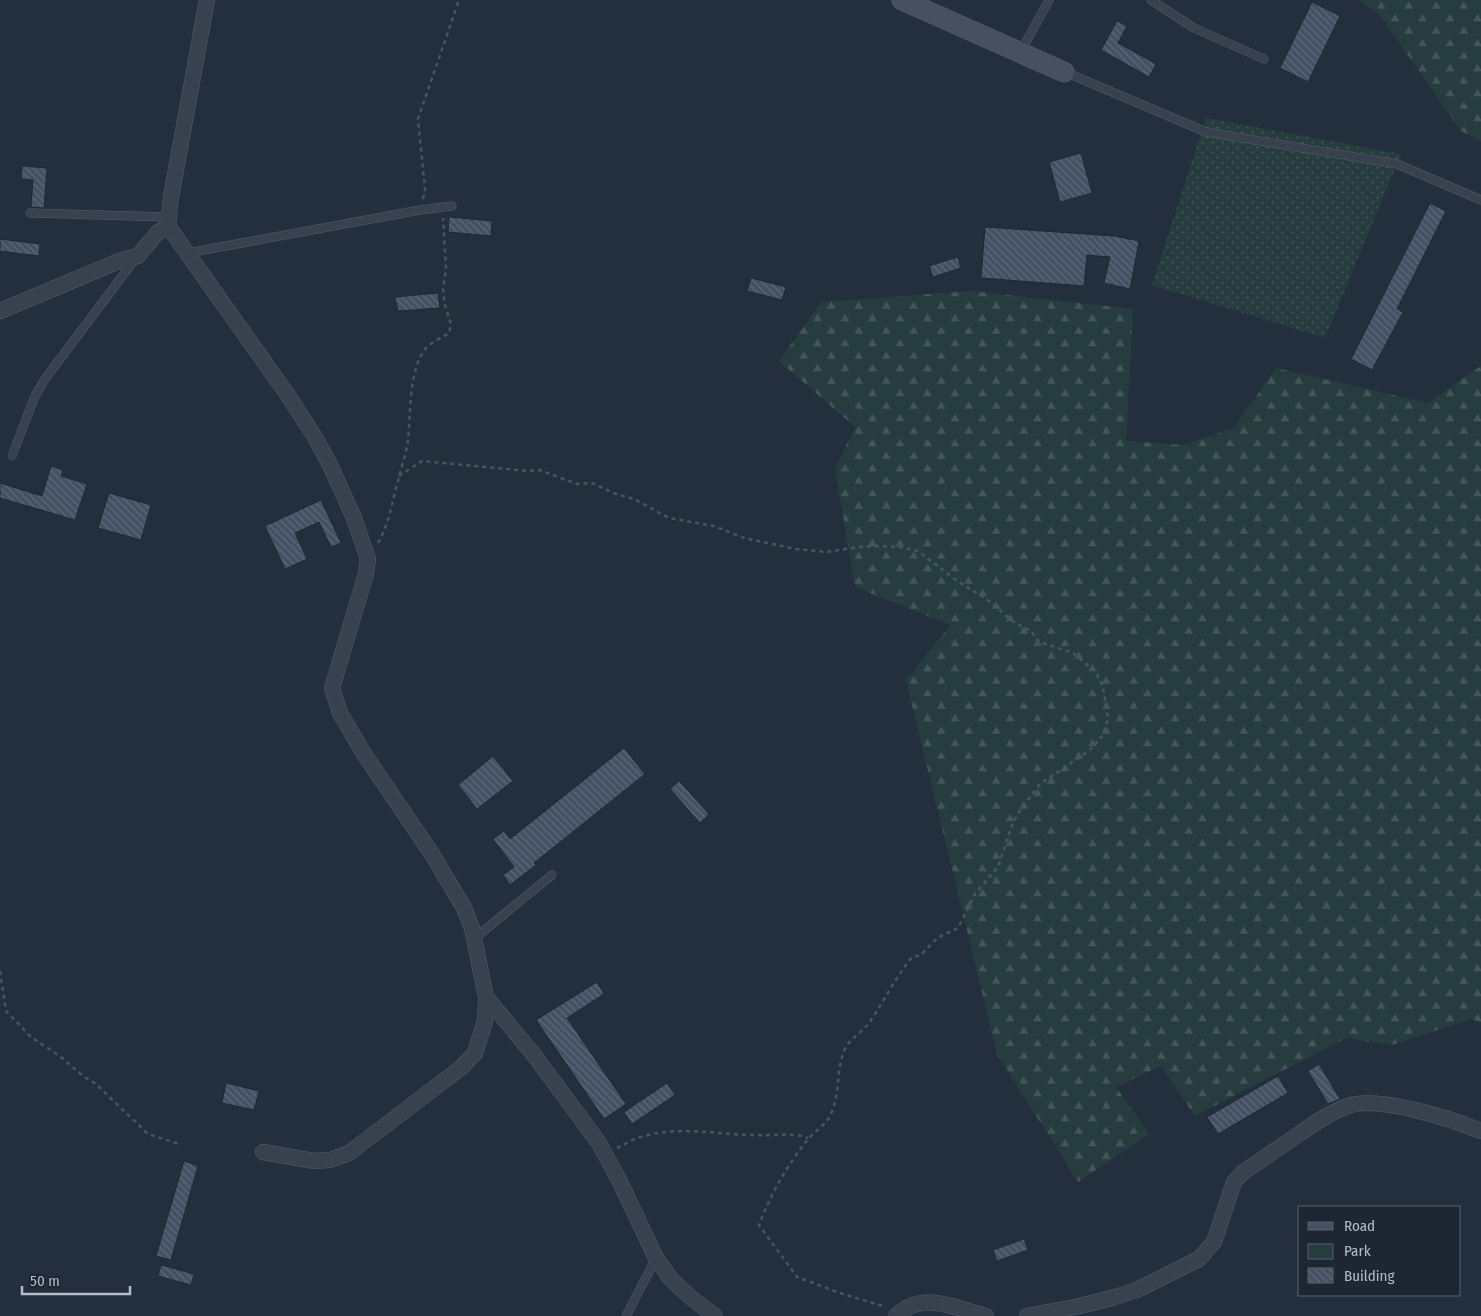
<svg xmlns="http://www.w3.org/2000/svg" width="1481" height="1316" viewBox="0 0 1481 1316" font-family="'Fira Sans Condensed',sans-serif">
<defs>
<pattern id="green-dots" width="8" height="8" patternUnits="userSpaceOnUse" patternTransform="scale(1.25)"><rect width="8" height="8" fill="#263c3f"/><path d="M2 2h.1M6 6h.1" fill="none" stroke="#435659" stroke-width="1.8" stroke-linecap="round"/></pattern>
<pattern id="forest-firs" width="22" height="20" patternUnits="userSpaceOnUse" patternTransform="scale(1.25)"><rect width="22" height="20" fill="#263c3f"/><path d="M5 1l3.5 6h-7zM16 11l3.5 6h-7z" fill="#435659"/></pattern>
<pattern id="building-back-hatch" width="6" height="6" patternUnits="userSpaceOnUse" patternTransform="scale(1.25)"><rect width="6" height="6" fill="#455162"/><path d="M-1 5l2 2M0 0l6 6M5-1l2 2" fill="none" stroke="#5d6877"/></pattern>
</defs>
<rect width="100%" height="100%" fill="#242f3e"/>
<polygon fill="url(#green-dots)" points="1206,118 1401,154 1325,338 1152,285"/>
<g fill="url(#forest-firs)">
<polygon points="1357,0 1481,0 1481,141 1461,131 1379,14"/>
<polygon points="971,291 1133,309 1126,441 1183,445 1234,428 1276,368 1428,403 1481,366 1481,1022 1471,1019 1392,1045 1346,1038 1195,1116 1161,1066 1116,1087 1149,1134 1078,1182 997,1054 906,680 950,625 855,587 835,469 855,427 779,361 821,302"/>
</g>
<g fill="url(#building-back-hatch)" stroke="#1f2835">
<polygon points="1312,2 1340,16 1308,82 1280,68"/>
<polygon points="1117,21 1127,26 1118,43 1156,64 1149,77 1101,50"/>
<polygon points="1081,153 1092,193 1060,202 1049,162"/>
<polygon points="22,166 47,168 44,208 31,207 33,180 21,179"/>
<polygon points="1430,203 1446,211 1397,309 1403,312 1372,370 1351,359"/>
<polygon points="449,217 492,221 491,236 448,232"/>
<polygon points="985,227 1114,236 1139,241 1130,289 1104,283 1110,257 1087,255 1084,286 981,278"/>
<polygon points="0,239 40,244 39,256 0,251"/>
<polygon points="958,257 961,268 933,277 929,266"/>
<polygon points="751,278 786,287 782,300 747,291"/>
<polygon points="438,293 440,308 398,311 395,297"/>
<polygon points="51,466 63,470 61,476 87,484 75,520 0,498 0,483 42,496"/>
<polygon points="109,493 151,505 141,540 98,528"/>
<polygon points="321,500 341,543 331,547 319,522 295,533 307,559 285,569 265,526"/>
<polygon points="624,748 645,774 534,863 536,865 510,885 503,875 514,867 493,839 504,831 510,839"/>
<polygon points="493,756 513,781 477,809 458,785"/>
<polygon points="679,781 709,814 700,823 670,789"/>
<polygon points="597,982 604,994 567,1018 626,1104 604,1119 536,1020"/>
<polygon points="1319,1064 1340,1099 1328,1104 1308,1071"/>
<polygon points="1278,1076 1288,1093 1218,1134 1207,1117"/>
<polygon points="226,1083 259,1091 254,1110 222,1103"/>
<polygon points="667,1083 675,1095 632,1124 624,1112"/>
<polygon points="184,1161 198,1166 171,1260 156,1256"/>
<polygon points="1024,1239 1028,1250 997,1261 993,1250"/>
<polygon points="161,1265 194,1274 191,1285 158,1276"/>
</g>
<g fill="none" stroke-linecap="round" stroke-linejoin="round">
<defs>
<g id="lane">
<polyline points="1151,0 1194,28 1264,59"/>
<polyline points="1021,51 1049,0"/>
<polyline points="1065,72 1206,132 1397,164 1481,200"/>
<polyline points="30,213 168,217"/>
<polyline points="188,253 420,210 452,206"/>
<polyline points="12,456 35,396 45,379 136,258"/>
<polyline points="475,938 552,875"/>
<polyline points="626,1316 656,1258"/>
</g>
<g id="street">
<polyline points="207,0 171,197 168,226 287,394 313,434 330,465 354,518 368,559 366,574 332,688 340,713 364,754 432,854 464,908 472,928 486,997 485,1021 475,1053 462,1067 349,1153 330,1160 314,1161 263,1152"/>
<polyline points="0,311 119,261 138,256 157,233 168,226"/>
<polyline points="486,997 534,1055 599,1143 621,1184 656,1258 671,1279 689,1296 715,1316"/>
<path d="M896 1316C923 1290 955 1308 986 1316"/>
<path d="M1027 1316 1080 1306 1115 1297 1137 1290 1199 1259 1214 1242 1234 1182 1242 1173C1261 1160 1280 1147 1299 1134 1314 1124 1330 1112 1348 1106 1378 1095 1451 1119 1481 1131"/>
</g>
<polyline id="secondary" points="902,0 1064,72"/>
</defs>
<use href="#lane" stroke="#565f6c" stroke-width="9"/>
<use href="#street" stroke="#565f6c" stroke-width="16"/>
<use href="#secondary" stroke="#565f6c" stroke-width="21"/>
<g stroke="#44595c" stroke-width="2.5" stroke-dasharray="4 4" stroke-linecap="butt">
<polyline points="423,199 425,189 418,119 459,0"/>
<path d="M399 476 422 461 528 471 540 470 577 484 592 483 616 494 634 499 669 518 714 526 744 538 796 549 827 552 858 547 877 546 900 547 918 551 956 580 989 601 1015 623 1031 631 1039 642 1073 653 1096 672 1103 687 1108 719 1103 735 1090 750 1040 784 1023 806 1013 822 998 867 975 894 958 928 937 938 921 955 912 957C896 977 885 999 871 1020 863 1033 849 1038 844 1051 836 1071 840 1095 831 1114 827 1124 815 1131 808 1139 788 1164 770 1195 759 1225L797 1277 843 1294 886 1307"/>
<path d="M378 543C389 524 392 502 398 481 401 468 406 454 408 440 411 415 408 367 427 347 432 342 443 337 449 333L451 324 445 305 443 289 446 269 443 218"/>
<polyline points="0,971 6,1011 31,1037 61,1057 83,1076 96,1084 148,1134 179,1144"/>
<path d="M617 1148C624 1145 632 1139 641 1137 678 1125 717 1135 755 1135 774 1136 791 1132 808 1138"/>
</g>
<use href="#lane" stroke="#38414e" stroke-width="8"/>
<use href="#street" stroke="#38414e" stroke-width="15"/>
<use href="#secondary" stroke="#465061" stroke-width="20"/>
</g>
<rect x="1298" y="1206" width="162" height="90" fill="#1d2633" stroke="#59626f"/>
<rect x="1308" y="1222" width="25" height="8" fill="#465061" stroke="#59626f"/>
<text x="1344" y="1231" font-size="15" fill="#b4bcc9">Road</text>
<rect x="1308" y="1244" width="25" height="15" fill="#263c3f" stroke="#59626f"/>
<text x="1344" y="1256" font-size="15" fill="#b4bcc9">Park</text>
<rect x="1308" y="1268" width="25" height="15" fill="url(#building-back-hatch)" stroke="#59626f"/>
<text x="1344" y="1281" font-size="15" fill="#b4bcc9">Building</text>
<path d="M22 1286v8h108v-8" fill="none" stroke="#b4bcc9" stroke-width="2.5"/>
<text x="30" y="1286" font-size="15" fill="#b4bcc9" stroke="#1d2633" stroke-width="4" paint-order="stroke">50 m</text>
</svg>
